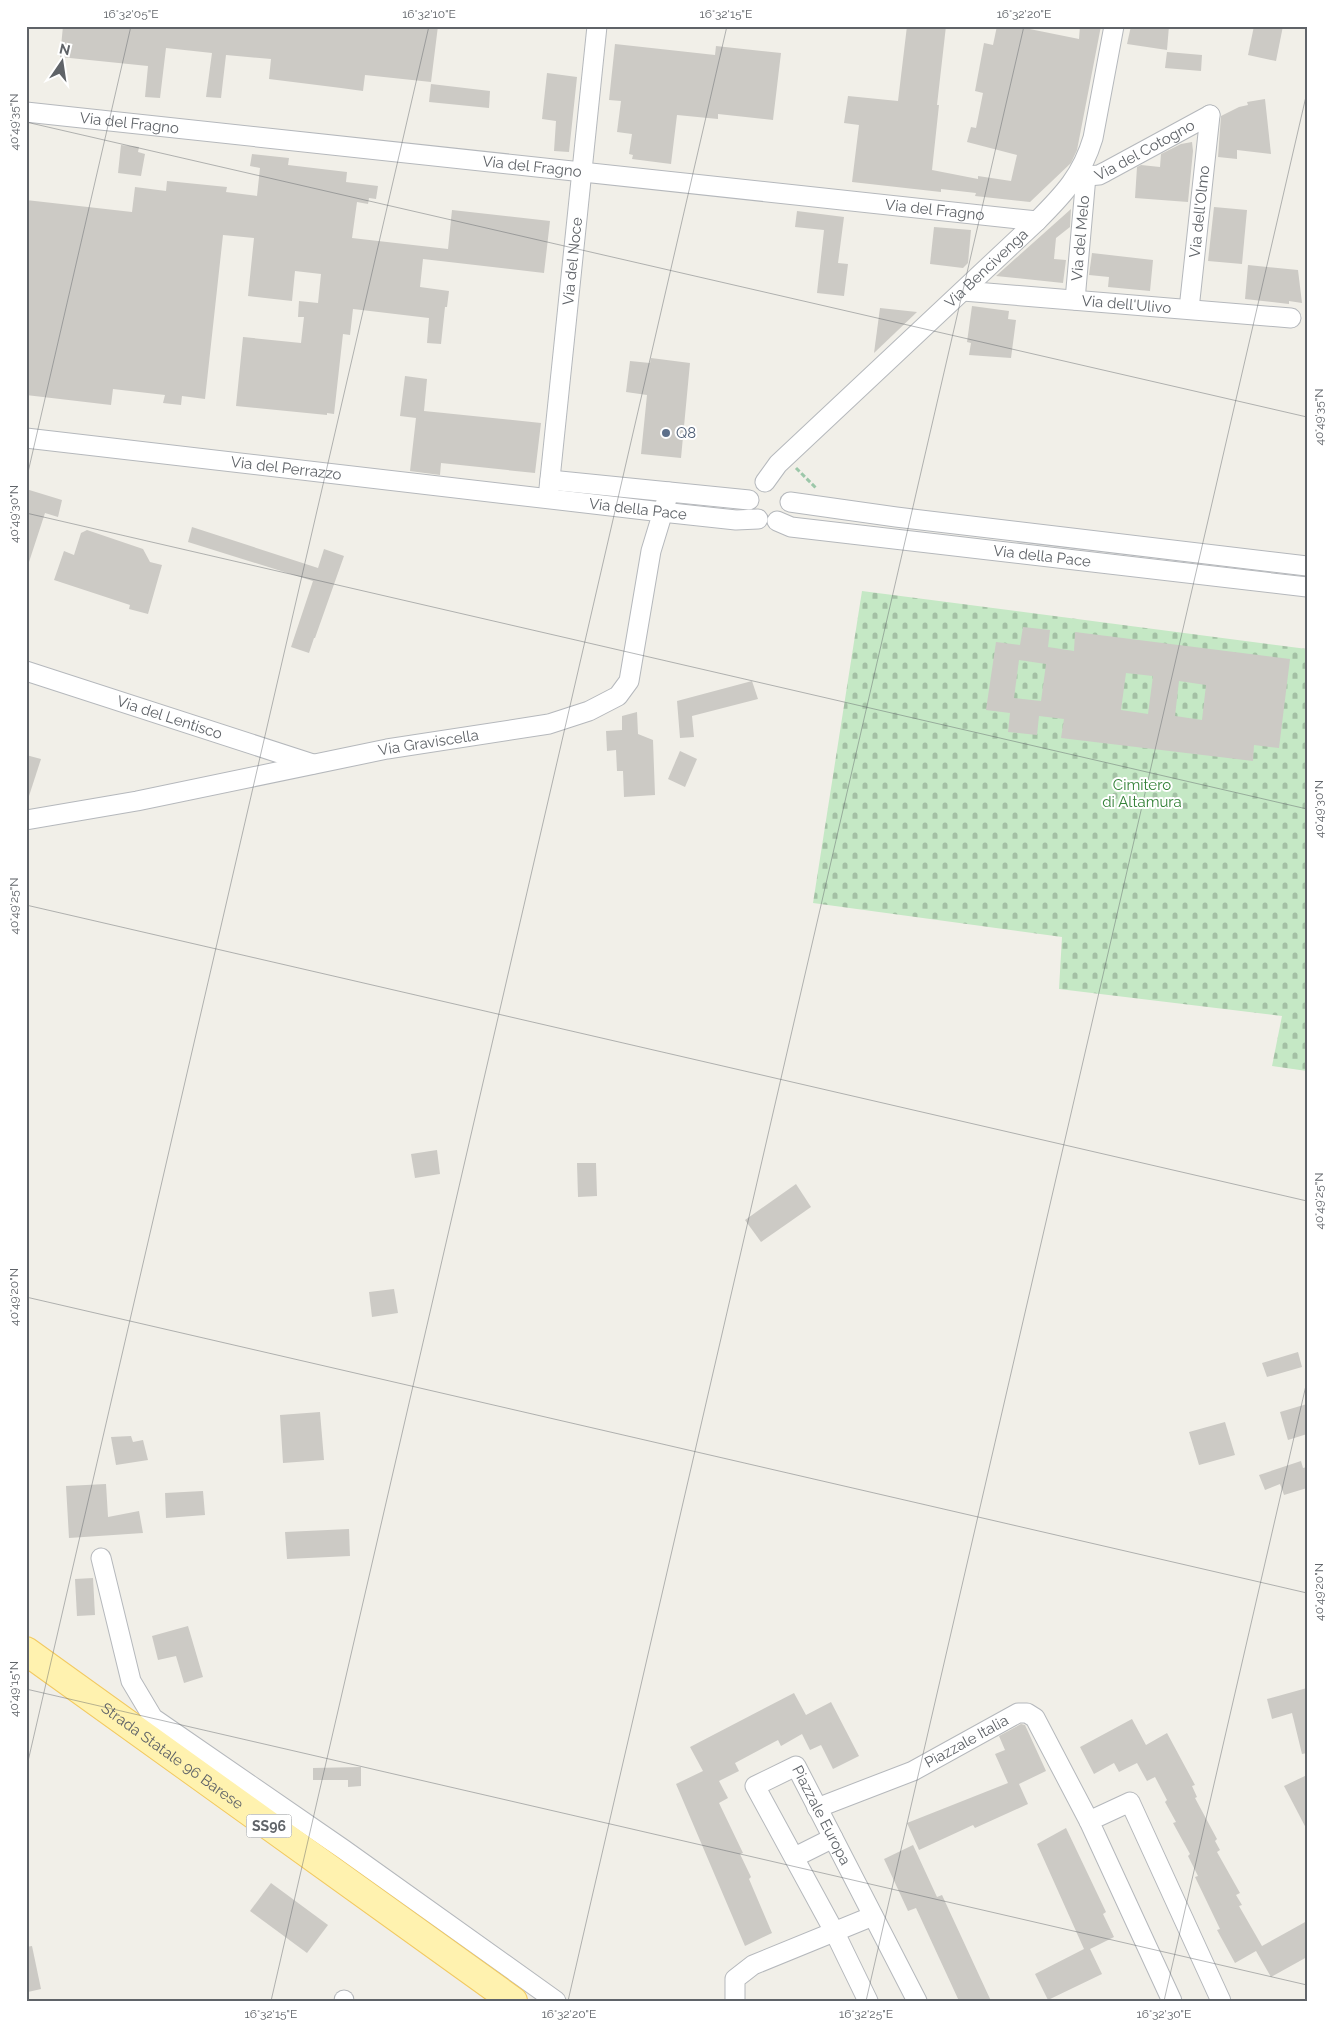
<svg xmlns="http://www.w3.org/2000/svg" width="1333" height="2027" viewBox="0 0 1333 2027" font-family="Raleway,sans-serif">
<defs>
<pattern id="cemetery-stones" width="16" height="16" patternUnits="userSpaceOnUse" patternTransform="scale(1.25)"><rect width="16" height="16" fill="#c5e8c5"/><path d="M2 7V4a2 2 0 0 1 4 0v3zM10 15v-3a2 2 0 0 1 4 0v3z" fill="#a3c0a4"/></pattern>
</defs>
<rect width="100%" height="100%" fill="#f1efe8"/>
<polygon fill="url(#cemetery-stones)" points="862,591 1307,649 1307,1071 1272,1066 1282,1016 1059,989 1062,937 813,903"/>
<g fill="#cccac5" fill-rule="evenodd">
<polygon points="63,26 438,26 431,82 365,75 363,91 341,88 269,79 271,59 226,55 221,98 206,97 212,53 166,48 160,98 145,97 148,66 60,57"/>
<polygon points="907,26 946,26 937,105 939,105 932,170 978,179 978,176 1011,181 1017,155 967,142 971,127 976,128 983,93 975,91 984,43 993,45 997,26 1015,26 1079,39 1080,26 1101,26 1077,150 1071,163 1030,202 975,196 976,193 941,189 941,192 852,182 859,125 844,123 848,96 898,101"/>
<polygon points="1131,26 1169,26 1167,50 1127,44"/>
<polygon points="1254,26 1283,26 1276,61 1248,55"/>
<polygon points="615,44 715,55 716,46 781,53 773,120 718,114 718,119 677,115 671,164 632,159 633,155 629,154 632,134 617,132 621,101 609,100"/>
<polygon points="1167,52 1202,55 1201,71 1165,68"/>
<polygon points="547,73 577,77 569,152 554,151 556,121 542,119"/>
<polygon points="431,84 490,91 489,108 429,102"/>
<polygon points="1265,99 1271,154 1237,150 1237,159 1218,157 1221,116 1239,107 1248,105 1247,102"/>
<polygon points="1192,142 1193,151 1188,202 1135,198 1137,167 1141,165 1160,167 1161,154 1181,144"/>
<polygon points="121,145 139,147 138,152 145,154 141,176 118,173"/>
<polygon points="252,154 289,158 288,165 347,172 346,182 378,186 376,199 369,198 368,204 357,202 352,238 448,249 452,210 550,221 544,273 423,259 420,287 449,291 447,307 445,307 441,344 427,343 429,318 353,309 350,335 343,334 334,414 327,413 327,415 236,406 243,337 301,343 304,317 298,317 299,301 318,303 321,274 295,271 292,301 248,296 254,238 223,235 205,399 182,396 181,405 163,403 165,395 113,389 111,405 26,395 26,200 132,212 135,187 166,191 167,181 227,187 226,192 257,196 260,168 250,166"/>
<polygon points="1214,207 1247,210 1242,264 1208,261"/>
<polygon points="1071,209 1070,227 1056,238 1054,259 1066,260 1063,283 996,276"/>
<polygon points="797,211 844,217 838,263 848,264 844,296 817,293 824,230 795,227"/>
<polygon points="934,227 971,230 968,263 963,268 930,264"/>
<polygon points="1092,253 1153,260 1150,291 1108,287 1109,277 1089,275"/>
<polygon points="1248,265 1298,270 1302,303 1289,301 1289,304 1245,299"/>
<polygon points="972,306 1009,311 1008,319 1016,320 1011,358 969,355 971,343 967,342"/>
<polygon points="880,308 917,312 874,353"/>
<polygon points="651,358 690,363 681,458 641,454 647,395 626,392 630,361 650,363"/>
<polygon points="405,376 427,379 424,411 541,423 535,473 441,463 440,475 410,471 416,418 400,416"/>
<polygon points="26,489 62,500 58,517 45,513 29,562 26,561"/>
<polygon points="192,527 318,568 324,549 344,556 315,638 314,638 309,653 291,647 313,581 188,542"/>
<polygon points="87,530 143,549 150,562 162,565 148,614 129,609 130,605 54,580 64,551 74,555 81,533"/>
<path d="M1023 627 1050 630 1048 647 1074 651 1075 632 1290 659 1279 748 1254 745 1253 761 1061 738 1064 719 1039 716 1037 735 1008 732 1010 713 986 710 996 642 1020 645ZM1019 660 1046 664 1041 701 1014 698ZM1126 673 1153 676 1148 714 1121 710ZM1179 681 1206 685 1202 720 1175 716Z"/>
<polygon points="752,681 758,699 692,716 694,737 680,738 677,701"/>
<polygon points="637,712 638,734 653,740 655,795 624,797 623,771 617,771 616,750 607,751 606,731 622,730 622,716"/>
<polygon points="680,751 697,759 685,787 668,779"/>
<polygon points="26,755 41,759 29,796 26,796"/>
<polygon points="437,1150 440,1174 415,1178 411,1154"/>
<polygon points="577,1163 596,1163 597,1196 578,1197"/>
<polygon points="796,1184 811,1207 761,1242 745,1220"/>
<polygon points="394,1289 398,1313 372,1317 369,1292"/>
<polygon points="1298,1352 1302,1367 1267,1377 1262,1363"/>
<polygon points="1307,1404 1307,1434 1288,1440 1280,1412"/>
<polygon points="320,1412 324,1460 283,1463 280,1415"/>
<polygon points="1225,1422 1235,1455 1199,1465 1189,1432"/>
<polygon points="131,1436 133,1442 143,1440 148,1460 116,1465 111,1437"/>
<polygon points="1301,1461 1303,1468 1307,1467 1307,1488 1284,1495 1280,1484 1265,1490 1259,1475"/>
<polygon points="106,1484 108,1517 139,1511 143,1533 69,1538 66,1486"/>
<polygon points="203,1491 205,1515 166,1518 165,1493"/>
<polygon points="349,1529 350,1556 287,1559 285,1532"/>
<polygon points="93,1578 95,1615 77,1616 75,1579"/>
<polygon points="188,1626 203,1677 184,1683 176,1656 158,1660 152,1636"/>
<polygon points="1307,1688 1307,1753 1302,1754 1292,1713 1272,1719 1267,1699"/>
<polygon points="794,1693 806,1715 831,1702 859,1756 833,1769 821,1745 810,1750 802,1734 781,1746 778,1740 735,1763 739,1771 719,1781 728,1798 719,1803 743,1853 740,1854 751,1877 749,1879 772,1933 745,1946 676,1784 703,1771 690,1747"/>
<polygon points="1132,1719 1146,1745 1167,1733 1195,1785 1192,1786 1197,1797 1195,1798 1217,1839 1215,1841 1220,1850 1217,1852 1240,1893 1236,1895 1242,1905 1239,1906 1262,1946 1307,1921 1307,1957 1271,1977 1256,1951 1235,1963 1217,1930 1220,1929 1195,1877 1198,1876 1188,1856 1190,1854 1173,1823 1176,1822 1165,1802 1167,1800 1155,1777 1147,1781 1137,1763 1119,1772 1114,1763 1094,1774 1080,1747"/>
<polygon points="1021,1724 1025,1725 1046,1771 1019,1784 1028,1804 975,1828 973,1825 919,1850 907,1823 1008,1783 995,1754 1005,1750 999,1736"/>
<polygon points="361,1767 361,1786 348,1787 348,1780 313,1780 313,1768"/>
<polygon points="1307,1775 1307,1830 1284,1786"/>
<polygon points="1066,1828 1106,1912 1103,1914 1114,1937 1090,1949 1102,1974 1048,2000 1035,1974 1084,1949 1037,1844"/>
<polygon points="913,1845 937,1897 942,1895 991,2001 959,2001 916,1908 908,1911 884,1859"/>
<polygon points="271,1883 328,1925 307,1953 250,1911"/>
<polygon points="32,1946 41,1989 28,1992 26,1947"/>
</g>
<g fill="none" stroke-linecap="round" stroke-linejoin="round">
<defs>
<g id="street">
<path id="s1" d="M26 112 1037 221"/>
<path id="s2" d="M1076 177 1099 175 1105 172 1210 115"/>
<path id="s3" d="M963 291 1291 318"/>
<path id="s4" d="M1075 300 1086 176"/>
<path id="s5" d="M1189 309 1210 115"/>
<path id="s6" d="M26 438 662 512 736 520 758 519"/>
<polyline points="550,480 749,500"/>
<path id="s7" d="M765 482 778 464 1037 221C1064 194 1082 175 1093 138L1114 26"/>
<path id="s8" d="M548 498 597 26"/>
<polyline points="790,502 896,517 1307,566"/>
<path id="s9" d="M777 521 791 527 1307 587"/>
<path id="s10" d="M26 671 313 764"/>
<path id="s11" d="M26 820 137 801 387 749 549 724 589 711 618 696 629 681 651 551 669 492"/>
<polyline points="101,1558 131,1681 153,1718 343,1849 556,2001"/>
<path id="s12" d="M817 1808 913 1771 1018 1713H1027L1035 1718 1089 1821"/>
<polyline points="795,1857 833,1838"/>
<polyline points="344,2000 344,2001"/>
<polyline points="735,2001 735,1979 753,1965 873,1916"/>
<path id="s13" d="M868 2001 835 1933 755 1786 796 1766 917 2001"/>
<polyline points="1172,2001 1089,1821 1130,1802 1221,2001"/>
</g>
<g id="primary">
<path id="s14" d="M26 1651 513 2001"/>
</g>
</defs>
<use href="#street" stroke="#b5b8bc" stroke-width="21"/>
<use href="#primary" stroke="#f2c960" stroke-width="30"/>
<polyline stroke="#9cc7a9" stroke-width="3" stroke-dasharray="5 2.5" stroke-linecap="butt" points="796,468 816,488"/>
<use href="#street" stroke="#fff" stroke-width="19"/>
<use href="#primary" stroke="#fff2af" stroke-width="28"/>
</g>
<path fill="none" stroke="#5f6368" stroke-width="1" stroke-opacity="0.45" d="M26 122 1307 417M26 481 131 26M26 513 1307 809M26 905 1307 1201M26 1297 1307 1593M26 1689 1307 1985M26 1770 429 26M271 2001 727 26M568 2001 1024 26M866 2001 1307 92M1164 2001 1307 1381"/>
<circle fill="#5c6f8a" stroke="#fff" stroke-width="2" cx="666" cy="433" r="5"/>
<g text-anchor="middle" stroke-width="4" stroke-linejoin="round" paint-order="stroke">
<rect fill="#fff" stroke="#8f9295" stroke-width="1" x="246.5" y="1814.5" width="45" height="23" rx="4"/>
<g font-size="14" font-weight="bold" fill="#5f6368">
<text x="269" y="1831">SS96</text>
</g>
<g font-size="15" fill="#5f6368" stroke="#fff">
<text dy="5" stroke="none"><textPath href="#s1" startOffset="104">Via del Fragno</textPath></text>
<text dy="5" stroke="none"><textPath href="#s2" startOffset="75">Via del Cotogno</textPath></text>
<text dy="5" stroke="none"><textPath href="#s1" startOffset="509">Via del Fragno</textPath></text>
<text dy="5" stroke="none"><textPath href="#s1" startOffset="914">Via del Fragno</textPath></text>
<text dy="5" stroke="none"><textPath href="#s5" startOffset="98">Via dell'Olmo</textPath></text>
<text dy="5" stroke="none"><textPath href="#s4" startOffset="62">Via del Melo</textPath></text>
<text dy="5" stroke="none"><textPath href="#s8" startOffset="238">Via del Noce</textPath></text>
<text dy="5" stroke="none"><textPath href="#s7" startOffset="308">Via Bencivenga</textPath></text>
<text dy="5" stroke="none"><textPath href="#s3" startOffset="164">Via dell'Ulivo</textPath></text>
<text dy="5" stroke="none"><textPath href="#s6" startOffset="262">Via del Perrazzo</textPath></text>
<text dy="5" stroke="none"><textPath href="#s6" startOffset="616">Via della Pace</textPath></text>
<text dy="5" stroke="none"><textPath href="#s9" startOffset="268">Via della Pace</textPath></text>
<text dy="5" stroke="none"><textPath href="#s10" startOffset="151">Via del Lentisco</textPath></text>
<text dy="5" stroke="none"><textPath href="#s11" startOffset="410">Via Graviscella</textPath></text>
<text dy="5" stroke="none"><textPath href="#s12" startOffset="164">Piazzale Italia</textPath></text>
<text dy="5" stroke="none"><textPath href="#s14" startOffset="180">Strada Statale 96 Barese</textPath></text>
<text dy="5" stroke="none"><textPath href="#s13" startOffset="344">Piazzale Europa</textPath></text>
</g>
<g font-size="15" fill="#4e5e75" stroke="#fff" text-anchor="start">
<text x="676" y="438">Q8</text>
</g>
<g font-size="15" fill="#348238" stroke="#fff">
<text x="1142" y="790">Cimitero<tspan x="1142" dy="17">di Altamura</tspan></text>
</g>
</g>
<rect width="1333" height="2027" fill="none" stroke="#ffffff" stroke-width="55"/>
<g transform="translate(62 62) rotate(13)" stroke="#ffffff" stroke-width="4" paint-order="stroke">
<path d="M0-4L9 19L0 12L-9 19Z" fill="#5f6368"/>
<text y="-8" font-size="14" font-weight="bold" text-anchor="middle" fill="#5f6368">N</text>
</g>
<rect x="28" y="28" width="1278" height="1972" fill="none" stroke="#5f6368" stroke-width="2"/>
<g font-size="12" text-anchor="middle" fill="#5f6368">
<text x="131" y="18">16°32'05"E</text>
<text x="429" y="18">16°32'10"E</text>
<text x="726" y="18">16°32'15"E</text>
<text x="1024" y="18">16°32'20"E</text>
<text transform="translate(14 122) rotate(-90)" y="4">40°49'35"N</text>
<text transform="translate(1319 417) rotate(-90)" y="4">40°49'35"N</text>
<text transform="translate(14 514) rotate(-90)" y="4">40°49'30"N</text>
<text transform="translate(1319 809) rotate(-90)" y="4">40°49'30"N</text>
<text transform="translate(14 906) rotate(-90)" y="4">40°49'25"N</text>
<text transform="translate(1319 1201) rotate(-90)" y="4">40°49'25"N</text>
<text transform="translate(14 1297) rotate(-90)" y="4">40°49'20"N</text>
<text transform="translate(1319 1592) rotate(-90)" y="4">40°49'20"N</text>
<text transform="translate(14 1689) rotate(-90)" y="4">40°49'15"N</text>
<text x="271" y="2018">16°32'15"E</text>
<text x="569" y="2018">16°32'20"E</text>
<text x="866" y="2018">16°32'25"E</text>
<text x="1164" y="2018">16°32'30"E</text>
</g>
</svg>
